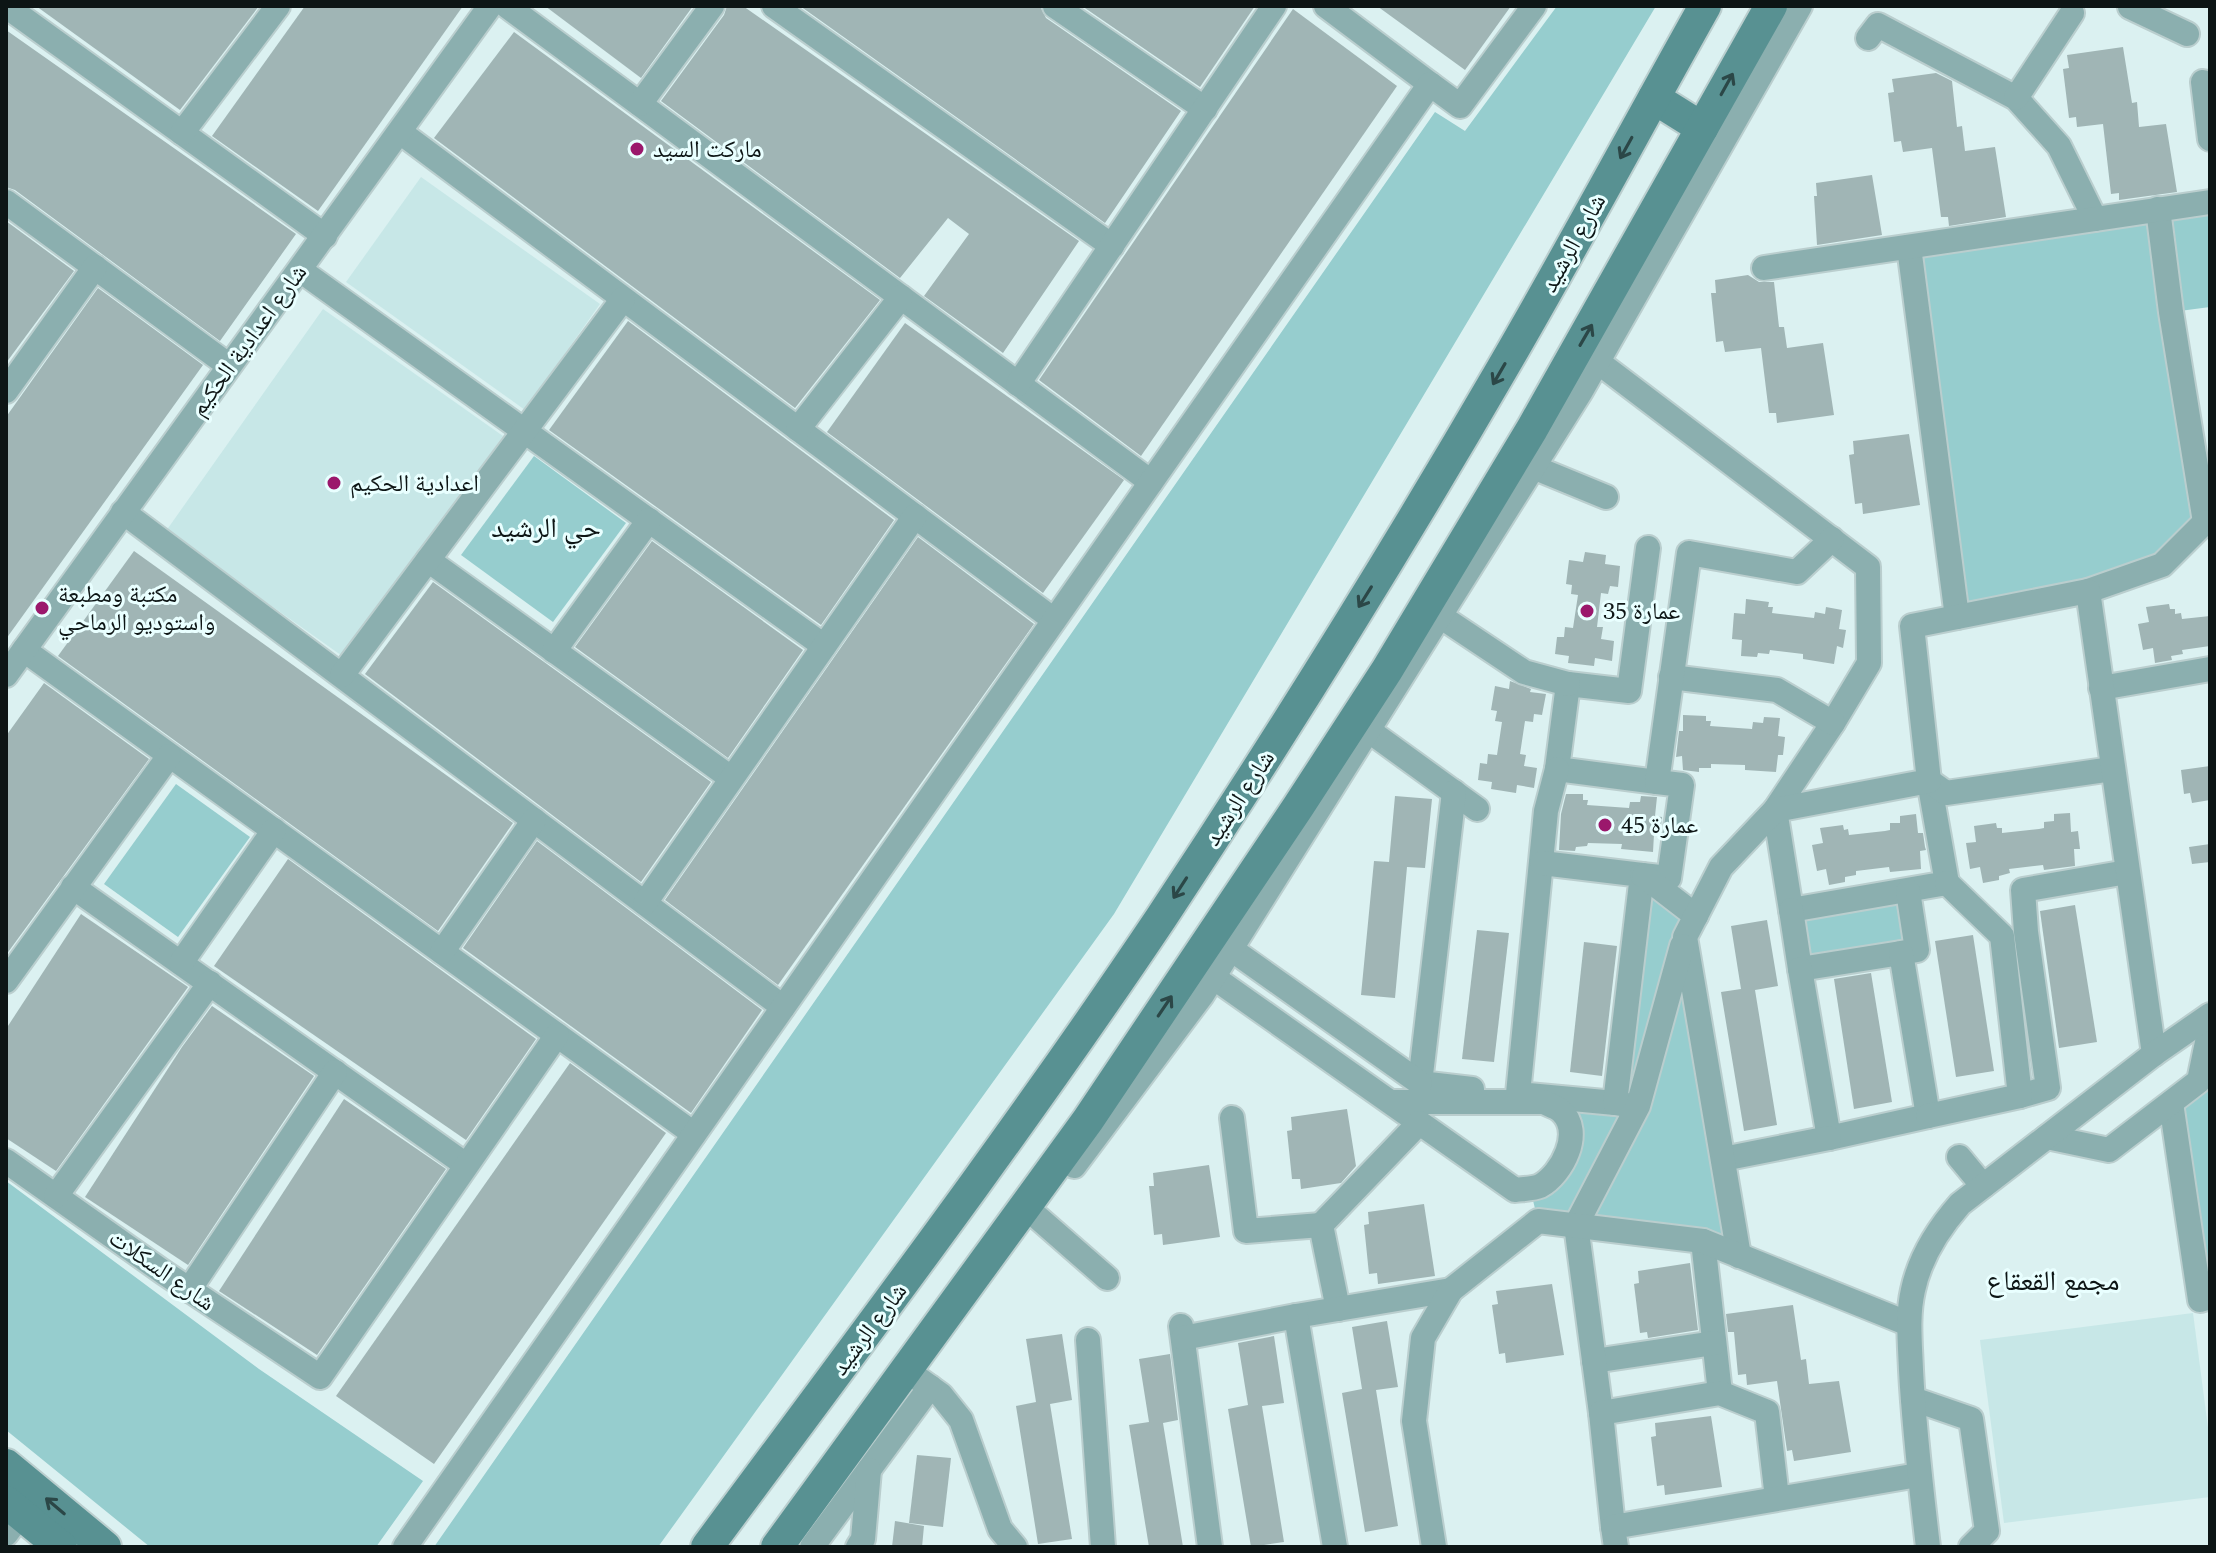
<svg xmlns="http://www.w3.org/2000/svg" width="2216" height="1553" viewBox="0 0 2216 1553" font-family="Spectral,'Noto Naskh Arabic',serif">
<rect width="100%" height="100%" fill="#dbf1f1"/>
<g fill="#c7e7e7">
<polygon points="421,177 600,304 525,410 346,282"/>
<polygon points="323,309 503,436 345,658 166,531"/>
<polygon points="2193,1313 2210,1443 2210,1497 2004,1523 1980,1340"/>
</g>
<g fill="#96cdce">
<polygon points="1557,6 1656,6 1114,914 658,1547 434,1547 1435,112 1465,131"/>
<polygon points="2210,202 2210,307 2172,312 2205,522 2162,565 1957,617 1909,247"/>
<polygon points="534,456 626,523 553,622 461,555"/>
<polygon points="176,784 250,837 178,937 104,884"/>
<polygon points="1642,875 1696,916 1685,937 1739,1256 1538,1221 1530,1188 1560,1167 1562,1111 1615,1103"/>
<polygon points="1908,891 1917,950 1800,969 1791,910"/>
<polygon points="2210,1028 2210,1297 2171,1103 2199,1081"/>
<polygon points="6,1181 259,1369 423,1481 376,1547 150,1547 6,1430"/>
</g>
<g fill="#a0b5b5">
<polygon points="36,6 259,6 180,110"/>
<polygon points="305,6 463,6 318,211 212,136"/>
<polygon points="545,6 693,6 641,78"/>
<polygon points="727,6 743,6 1079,241 1003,353 924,296 969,234 948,218 900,278 661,101 724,15"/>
<polygon points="800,6 1040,6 1046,18 1181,111 1105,223"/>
<polygon points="1082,6 1255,6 1200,87"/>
<polygon points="1377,6 1511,6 1465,70"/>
<polygon points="1293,9 1397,86 1141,456 1039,380"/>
<polygon points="6,30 296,234 220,341 15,190 6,187"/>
<polygon points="514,32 880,300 795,408 434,138"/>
<polygon points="2123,47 2132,103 2137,102 2139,127 2166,124 2177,192 2119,200 2119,193 2111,194 2103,124 2077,127 2076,117 2069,118 2063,69 2069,68 2067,55"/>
<polygon points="1936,73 1952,81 1957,127 1962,126 1965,151 1995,147 2006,217 1949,226 1948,217 1941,217 1932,148 1903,152 1901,141 1894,142 1888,93 1894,92 1892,79"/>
<polygon points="1872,175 1882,235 1817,245 1814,196 1817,196 1816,183"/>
<polygon points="6,221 74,271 6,363"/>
<polygon points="1748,275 1759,282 1774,282 1779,327 1784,327 1787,348 1823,343 1834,415 1777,423 1776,413 1769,413 1761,348 1725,352 1723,341 1716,342 1711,293 1716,293 1715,280"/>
<polygon points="98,288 203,365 6,639 6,417"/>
<polygon points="628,321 894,520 821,625 549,430"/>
<polygon points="905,323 1124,480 1043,593 827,432"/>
<polygon points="1909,434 1920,505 1863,514 1862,503 1855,504 1849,455 1854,454 1853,441"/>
<polygon points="918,537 1034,624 778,985 665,900"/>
<polygon points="652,541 803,650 728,758 575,647"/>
<polygon points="134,551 513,823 438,931 58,656"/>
<polygon points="1585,552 1606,555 1605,564 1620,566 1618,587 1610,586 1608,594 1601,593 1597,627 1603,627 1601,639 1614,641 1612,661 1595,658 1594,666 1568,663 1569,656 1555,654 1557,637 1564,637 1565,627 1573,628 1578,595 1571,594 1572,585 1566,584 1569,560 1583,562"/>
<polygon points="433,582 711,782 641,882 365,674"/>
<polygon points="1746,599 1769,602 1768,607 1773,607 1772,613 1814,618 1815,612 1825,614 1826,607 1842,610 1839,629 1846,630 1843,648 1837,646 1834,664 1803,659 1803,654 1770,650 1769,654 1758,653 1757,657 1741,656 1742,640 1732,639 1734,613 1745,614"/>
<polygon points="2169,604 2170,609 2175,609 2175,614 2181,613 2182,619 2210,616 2210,646 2182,650 2183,654 2171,656 2172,660 2155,663 2153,648 2143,650 2138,624 2149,622 2146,607"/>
<polygon points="1510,681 1531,689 1530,692 1546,694 1542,715 1534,714 1533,722 1525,721 1520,754 1526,755 1524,766 1537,768 1534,788 1517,785 1516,793 1491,789 1492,782 1478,780 1480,763 1487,764 1488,754 1497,755 1502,722 1495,721 1497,711 1491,710 1495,686 1509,689"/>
<polygon points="44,683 149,759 6,955 6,736"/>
<polygon points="1683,715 1706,716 1706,721 1711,721 1710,726 1752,729 1753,722 1763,723 1764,717 1780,718 1778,736 1785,737 1783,755 1778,755 1776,772 1745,770 1745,765 1711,764 1711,768 1699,768 1699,772 1683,770 1682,756 1676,757 1679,731 1683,731"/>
<polygon points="2210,766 2210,800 2192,803 2190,793 2184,794 2181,770"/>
<polygon points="1566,794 1583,794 1583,800 1588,800 1587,805 1629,808 1630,802 1640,802 1641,796 1657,797 1655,816 1662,817 1660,835 1654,834 1653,852 1621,849 1622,844 1588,843 1587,846 1576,847 1575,851 1559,850 1561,814"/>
<polygon points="1395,796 1432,799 1425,868 1407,867 1395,998 1361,995 1374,861 1389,862"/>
<polygon points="2070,813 2071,832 2078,831 2080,849 2074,849 2075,866 2044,870 2043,865 2009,869 2010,873 1999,876 1999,880 1983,883 1980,867 1970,869 1966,843 1976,842 1974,826 1996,823 1997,828 2002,828 2002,833 2039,829 2044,828 2044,822 2054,821 2054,814"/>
<polygon points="1916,814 1918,833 1923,833 1925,847 1926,850 1920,851 1921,869 1890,872 1889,867 1856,871 1856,875 1845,877 1845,882 1829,885 1826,869 1817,871 1812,845 1823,843 1820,828 1843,825 1844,830 1848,829 1849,835 1885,831 1890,830 1890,823 1900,823 1900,816"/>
<polygon points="537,841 762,1010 691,1113 463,948"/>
<polygon points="2210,844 2210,862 2192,864 2189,847"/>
<polygon points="288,859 536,1039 466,1140 214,966"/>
<polygon points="2075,905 2097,1042 2059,1048 2040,911"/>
<polygon points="81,914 188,987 56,1171 6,1138 6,1029"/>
<polygon points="1767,920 1778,986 1755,990 1777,1125 1744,1131 1721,992 1741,989 1731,926"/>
<polygon points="1477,930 1509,933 1494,1062 1462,1059"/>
<polygon points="1973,935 1994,1071 1956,1077 1935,941"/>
<polygon points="1584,942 1617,946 1602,1076 1570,1072"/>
<polygon points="1871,973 1892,1102 1854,1109 1834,979"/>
<polygon points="212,1006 314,1076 188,1265 85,1197 182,1047"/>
<polygon points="570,1063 666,1133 434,1464 336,1396"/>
<polygon points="344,1099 446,1169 317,1355 219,1291"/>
<polygon points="1347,1109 1356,1166 1341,1183 1301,1189 1300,1179 1292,1179 1287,1131 1292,1130 1291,1117"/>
<polygon points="1209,1165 1220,1237 1163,1245 1162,1234 1154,1235 1149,1186 1154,1186 1153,1173"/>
<polygon points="1424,1204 1435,1276 1378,1284 1377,1273 1369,1274 1364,1225 1369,1224 1368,1212"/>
<polygon points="1690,1263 1698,1330 1648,1338 1647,1332 1640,1333 1634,1284 1639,1283 1638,1271"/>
<polygon points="1552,1284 1564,1355 1506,1363 1505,1353 1499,1354 1492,1305 1498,1304 1496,1291"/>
<polygon points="1793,1305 1801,1360 1806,1359 1809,1384 1839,1381 1851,1452 1794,1461 1792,1450 1787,1451 1777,1381 1747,1385 1746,1374 1738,1375 1734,1332 1728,1332 1726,1314"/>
<polygon points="1387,1321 1398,1387 1376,1390 1398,1526 1365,1532 1342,1393 1362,1389 1352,1327"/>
<polygon points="1062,1334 1072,1400 1050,1404 1072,1539 1038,1544 1016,1406 1036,1402 1026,1339"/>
<polygon points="1274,1336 1284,1403 1262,1406 1284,1542 1251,1547 1228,1409 1248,1405 1238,1343"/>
<polygon points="1170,1354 1178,1420 1163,1423 1183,1547 1149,1547 1129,1425 1149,1422 1139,1359"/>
<polygon points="1711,1416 1722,1487 1665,1495 1664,1485 1657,1486 1651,1437 1656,1436 1655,1423"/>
<polygon points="917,1455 951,1458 943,1527 909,1523"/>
<polygon points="895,1521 924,1526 922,1547 892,1547"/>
</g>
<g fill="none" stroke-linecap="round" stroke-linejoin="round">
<defs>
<g id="street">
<polyline points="6,6 325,236"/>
<polyline points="507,6 1151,482"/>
<polyline points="774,6 1112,246"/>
<polyline points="1055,6 1205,109"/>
<polyline points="1326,6 1430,84"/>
<polyline points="2130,7 2187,34"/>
<polyline points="1868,38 1878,25 2016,98 2059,146 2095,219"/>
<polyline points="2203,82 2210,139"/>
<polyline points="2016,98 2072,13"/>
<polyline points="640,104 712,6"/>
<polyline points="400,132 1054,620"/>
<polyline points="182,133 278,6"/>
<polyline points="6,202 228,365"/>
<polyline points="2158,209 2171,312 2205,522 2210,521"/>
<polyline points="1909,247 1957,617"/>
<polyline points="1764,268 2210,202"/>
<polyline points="300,270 824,646"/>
<polyline points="1598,362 1868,567 1869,663 1833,723 1775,810 1791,910 1947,883 1929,781"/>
<polyline points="1018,384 1274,6"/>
<polyline points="6,391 95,267"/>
<polyline points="798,429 901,297"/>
<polyline points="1533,467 1606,497"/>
<polyline points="123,512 783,1007"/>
<polyline points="1648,548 1629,691 1568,684 1557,769 1657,782"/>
<polyline points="428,560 731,778"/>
<polyline points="2088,591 2162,565 2205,522"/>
<polyline points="1440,616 1524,672 1568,684"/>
<polyline points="24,650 694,1134"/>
<polyline points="554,651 649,520"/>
<polyline points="6,675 490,6"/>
<polyline points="342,675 623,299"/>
<polyline points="1671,677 1777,690 1833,723"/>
<polyline points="2101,688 2210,669"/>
<polyline points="1368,730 1477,809"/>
<polyline points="1557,769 1546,811 1518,1094 1615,1103"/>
<polyline points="1929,781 1946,793 2112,769"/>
<polyline points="1454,792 1420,1083 1472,1089"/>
<polyline points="1542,863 1642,875 1615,1103 1627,1105"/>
<polyline points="1642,875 1669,878 1682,785 1657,782 1689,553 1797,572 1832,539"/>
<polyline points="1644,876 1696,916"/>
<polyline points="73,887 466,1165"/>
<polyline points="645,903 915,516"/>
<polyline points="1791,910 1800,969 1901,953 1917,950 1908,891"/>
<polyline points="1231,949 1420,1083"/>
<polyline points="442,952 534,820"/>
<polyline points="181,963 274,830"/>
<polyline points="1800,969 1829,1138 1928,1116 1901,953"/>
<path d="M1213 977 1390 1102 1515 1190C1522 1189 1533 1189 1540 1186 1562 1174 1584 1132 1561 1111 1557 1107 1549 1105 1544 1102H1390"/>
<polyline points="6,981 169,756"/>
<polyline points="2020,1096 2048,1088 2026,932 2023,890 2127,872"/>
<polyline points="2171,1103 2200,1300 2210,1297"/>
<polyline points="1928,1116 2020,1096 2002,936 1947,883"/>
<polyline points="1232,1118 1246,1231 1321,1225"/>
<polyline points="2047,1137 2109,1150 2199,1081 2210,1028"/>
<polyline points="1959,1157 1983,1186"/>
<polyline points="1723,1159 1829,1138"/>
<polyline points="6,1161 163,1272 320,1377 557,1035"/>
<polyline points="1074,1166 1202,995 1581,391 1800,6"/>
<polyline points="56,1196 210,983"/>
<polyline points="1036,1216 1107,1278"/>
<polyline points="1703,1241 1720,1393"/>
<polyline points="1739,1256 1685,937 1721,867 1775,810 1929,781 1912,626 2088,591 2154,1054"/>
<polyline points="189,1290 335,1072"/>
<polyline points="1338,1309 1321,1225 1419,1123"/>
<polyline points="1296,1316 1451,1290"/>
<polyline points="1181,1326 1210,1547"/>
<polyline points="1183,1338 1296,1316 1335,1547"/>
<polyline points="1088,1340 1103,1547"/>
<polyline points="1594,1361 1714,1343"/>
<polyline points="916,1377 941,1395 961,1420 1000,1529 1015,1547"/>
<polyline points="1913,1399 1971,1419 1987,1531 1971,1547"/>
<polyline points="1601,1413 1576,1225 1638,1106 1682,946"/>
<polyline points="1613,1527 1601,1413 1720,1393 1767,1412 1777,1498"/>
<polyline points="6,1534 21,1514"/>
<polyline points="405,1547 1430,84 1460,106 1534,6"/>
<polyline points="812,1547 930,1387"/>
<polyline points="858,1547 863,1539 869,1470"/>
<polyline points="1434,1547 1414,1421 1423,1338 1451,1290 1538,1221 1703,1241 1909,1324"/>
<polyline points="1616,1547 1613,1527 1918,1475"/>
<path d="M1928 1547C1921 1488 1914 1429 1911 1370 1910 1343 1907 1316 1913 1290 1920 1257 1938 1229 1960 1204L2154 1054 2210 1015"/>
</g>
<g id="secondary">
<polyline points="1654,98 1702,128"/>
<polyline points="6,1465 105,1547"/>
<polyline points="6,1502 61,1547"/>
<path d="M707 1547C861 1339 1017 1133 1161 918 1280 738 1394 555 1502 369 1572 249 1637 127 1705 6"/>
<polyline points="777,1547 1088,1120 1298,807 1387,670 1532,429 1771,6"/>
</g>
</defs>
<use href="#street" stroke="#bacece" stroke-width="28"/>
<use href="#secondary" stroke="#bacece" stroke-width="36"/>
<use href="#street" stroke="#8bafaf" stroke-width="24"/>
<use href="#secondary" stroke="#589192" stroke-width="32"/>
</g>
<defs><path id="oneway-shaft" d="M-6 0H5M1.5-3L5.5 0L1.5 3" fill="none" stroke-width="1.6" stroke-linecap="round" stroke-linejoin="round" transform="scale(2)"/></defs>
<g stroke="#2b4747">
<use href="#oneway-shaft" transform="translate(1727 84) rotate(-61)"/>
<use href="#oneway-shaft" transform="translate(1626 148) rotate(119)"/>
<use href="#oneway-shaft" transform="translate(1586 335) rotate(-60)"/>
<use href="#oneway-shaft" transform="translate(1499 374) rotate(120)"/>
<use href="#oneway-shaft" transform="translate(1365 597) rotate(122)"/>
<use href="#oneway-shaft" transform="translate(1180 888) rotate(123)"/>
<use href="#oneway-shaft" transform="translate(1165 1006) rotate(-56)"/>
<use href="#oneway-shaft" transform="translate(55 1506) rotate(-140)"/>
</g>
<g fill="#9b186c" stroke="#e9ffff" stroke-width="3">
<circle cx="637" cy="149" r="8"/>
<circle cx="334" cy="483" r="8"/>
<circle cx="42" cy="608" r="8"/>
<circle cx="1587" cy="611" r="8"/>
<circle cx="1605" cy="825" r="8"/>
</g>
<g text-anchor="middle" stroke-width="6" stroke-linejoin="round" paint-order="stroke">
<g font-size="24" fill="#0d1515" stroke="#e9ffff" text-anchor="start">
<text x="653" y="157">ماركت السيد</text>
<text x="350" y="491">اعدادية الحكيم</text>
<text x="58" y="602">مكتبة ومطبعة<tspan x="58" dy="28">واستوديو الرماحي</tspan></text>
<text x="1603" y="619">عمارة 35</text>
<text x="1621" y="833">عمارة 45</text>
</g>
<g font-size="24" fill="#0d1515" stroke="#e9ffff">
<text transform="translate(1573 243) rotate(-61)" y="8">شارع الرشيد</text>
<text transform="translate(248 340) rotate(-54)" y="8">شارع اعدادية الحكيم</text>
<text transform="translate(1239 798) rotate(-57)" y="8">شارع الرشيد</text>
<text transform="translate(162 1270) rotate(35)" y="8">شارع السكلات</text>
<text transform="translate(869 1329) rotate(-53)" y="8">شارع الرشيد</text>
</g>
<g font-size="28" fill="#0d1515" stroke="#e9ffff">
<text x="546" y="537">حي الرشيد</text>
<text x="2053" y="1290">مجمع القعقاع</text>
</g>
</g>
<rect width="2216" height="1553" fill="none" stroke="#0d1515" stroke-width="16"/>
</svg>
